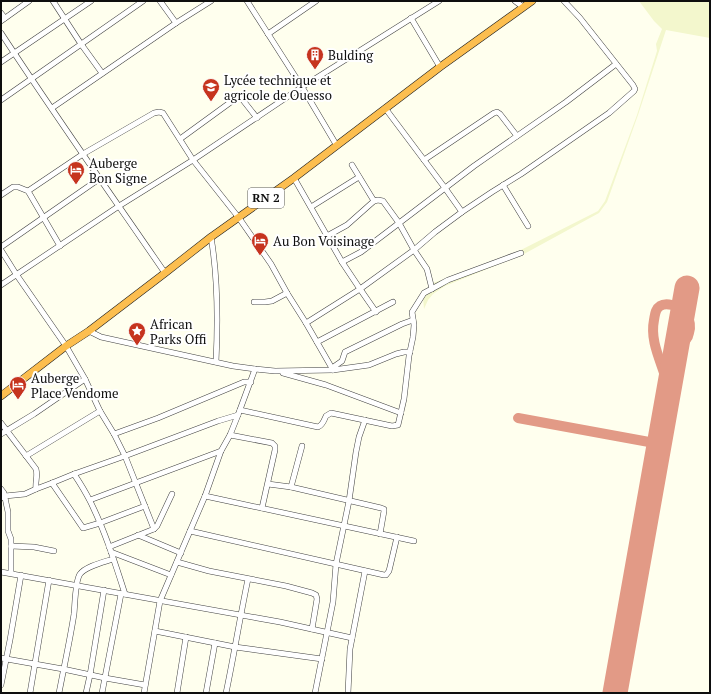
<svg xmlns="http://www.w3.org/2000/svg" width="711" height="694" viewBox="0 0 711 694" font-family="'PT Serif',serif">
<rect width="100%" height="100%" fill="#ffe"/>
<polygon fill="#f3f7cd" points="639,1 710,1 710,38 666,30 638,115 607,202 599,213 524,254 445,286 433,294 428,300 424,309 423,297 433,283 509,256 598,211 605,201 637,115 657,51 656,44 662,29 654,21"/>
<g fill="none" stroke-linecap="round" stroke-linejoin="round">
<g stroke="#e29a86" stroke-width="10">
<path d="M669 391C665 367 649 345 654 320 655 315 655 309 660 306 663 304 668 304 672 305 684 307 693 320 689 333 688 340 681 344 676 349"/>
<polyline points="518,418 660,444"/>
</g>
<polyline stroke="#e29a86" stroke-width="25" points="615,693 687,288"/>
<defs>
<g id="minor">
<polyline points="53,1 81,44 102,73"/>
<polyline points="160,1 176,23"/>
<polyline points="247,1 302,87 337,146"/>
<polyline points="515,1 523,7"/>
<polyline points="1,13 5,18"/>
<polyline points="411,18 440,67"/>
<polyline points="1,21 29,1"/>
<path d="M1 33C54 114 110 193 165 273"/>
<polyline points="268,34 316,1"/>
<polyline points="1,62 91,1"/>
<polyline points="1,100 143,1"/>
<polyline points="52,108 176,23 211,1"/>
<polyline points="385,108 445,188 462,212"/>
<polyline points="180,139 235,99 242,99 257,118"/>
<polyline points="424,160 494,113 497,112 500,114 517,136"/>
<polyline points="352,165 374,201"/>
<polyline points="294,178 342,262 360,289 376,312"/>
<polyline points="503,185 528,226"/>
<polyline points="28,191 83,154 154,113 159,112 163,113 193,160 239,218 271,264 287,293 306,323 333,370"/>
<polyline points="1,195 13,187 18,187 28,191 60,246"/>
<polyline points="311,207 359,177"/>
<polyline points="327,236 347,225 374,201 378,200 383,201 399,223 414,250 427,269 432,289"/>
<path d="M211 237C218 278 218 321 216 362"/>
<polyline points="1,247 99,179"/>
<polyline points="1,250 16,274 66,346 85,379 100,411 114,434"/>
<polyline points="342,262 361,252 474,166 566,102 616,64"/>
<polyline points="1,285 119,206 193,160 302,87 439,1"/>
<polyline points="254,302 265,302 272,301 287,293"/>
<polyline points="306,323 360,289 414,250 435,232 462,212 492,192 521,174 609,113 634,91 635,89 633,85 580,18 564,1"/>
<polyline points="89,331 101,337 151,348 233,366 255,369 275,371 333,370 369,365 396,354 404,352 410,352"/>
<polyline points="317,342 393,302"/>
<polyline points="332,368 342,361 345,352 402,324 413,320"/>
<polyline points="283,373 326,385 401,413"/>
<path d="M240 410 318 427C323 425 324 420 326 416L331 413 392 426 398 425 404 399 409 356 413 337 414 325 412 312 424 293 439 285 448 280 521 253"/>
<path d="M1 423 36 469C38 476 35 482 36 489"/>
<polyline points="1,434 34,414 85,379"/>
<polyline points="230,435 272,443 275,446 275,450 262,508"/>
<polyline points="26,456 100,411"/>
<path d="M74 474C80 483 85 491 90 501 105 531 115 563 125 594"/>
<polyline points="52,483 83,528 100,523 145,506"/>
<polyline points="268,484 291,487 381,508 384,509 384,511 380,534"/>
<polyline points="291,487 302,446"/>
<polyline points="1,489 4,493 8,512 8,531 11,539 11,573"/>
<polyline points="205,496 414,541"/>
<polyline points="1,498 5,496 25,494 36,489 52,483 74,474 125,456 218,421 238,415"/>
<polyline points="90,500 221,451"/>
<polyline points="154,529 125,456 114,434 158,418 244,382 251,382"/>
<polyline points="190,531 384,575 386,575 389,571 397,537"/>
<polyline points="138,535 181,553"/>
<polyline points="11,546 34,547 54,551"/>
<polyline points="109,547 154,529 157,526 172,494"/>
<polyline points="111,552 171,575"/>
<polyline points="177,562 209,571 286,586 312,593 316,595 317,599 312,629"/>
<polyline points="1,572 280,622 352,638"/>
<polyline points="155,631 235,647 322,659"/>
<polyline points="1,658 63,669 105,678 145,685"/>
<polyline points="1,685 10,640 21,575"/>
<polyline points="30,693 49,580"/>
<path d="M59 693C64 667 70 640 74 614 75 605 75 581 80 574 86 566 104 562 113 559"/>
<polyline points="86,693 90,675 104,590"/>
<polyline points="102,693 121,594"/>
<polyline points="144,693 160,601 205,496 221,451 230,435 238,415 255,369"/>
<polyline points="177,693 186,637"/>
<polyline points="206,693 215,643"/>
<path d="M226 693C234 655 240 617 248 579"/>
<polyline points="315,693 333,602 336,564 349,501 356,452 359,437 365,420"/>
<polyline points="348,693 350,649 365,571"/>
</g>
<polyline id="highway" points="1,396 66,346 89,331 165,273 211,237 294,178 440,67 532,1"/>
</defs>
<use href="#minor" stroke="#414141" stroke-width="6"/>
<use href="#highway" stroke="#1f1f1f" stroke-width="8"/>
<use href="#minor" stroke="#fff" stroke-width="5"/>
<use href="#highway" stroke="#fcbe4f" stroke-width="7"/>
</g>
<defs>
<symbol id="building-pin" viewBox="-11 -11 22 30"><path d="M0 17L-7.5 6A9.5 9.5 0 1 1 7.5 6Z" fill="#c6341e" stroke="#fff"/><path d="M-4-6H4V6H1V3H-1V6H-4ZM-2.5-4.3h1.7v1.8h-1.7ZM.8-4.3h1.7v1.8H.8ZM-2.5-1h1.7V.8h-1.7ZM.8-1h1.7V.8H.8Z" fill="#fff"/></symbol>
<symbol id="school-pin" viewBox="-11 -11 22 30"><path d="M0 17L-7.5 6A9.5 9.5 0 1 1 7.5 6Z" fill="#c6341e" stroke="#fff"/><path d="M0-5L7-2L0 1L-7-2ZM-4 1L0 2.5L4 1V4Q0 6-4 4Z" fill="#fff"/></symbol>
<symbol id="hotel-pin" viewBox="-11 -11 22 30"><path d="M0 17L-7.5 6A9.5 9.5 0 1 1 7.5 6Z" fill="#c6341e" stroke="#fff"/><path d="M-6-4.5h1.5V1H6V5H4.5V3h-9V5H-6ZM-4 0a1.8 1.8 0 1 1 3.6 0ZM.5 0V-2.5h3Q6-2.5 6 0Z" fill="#fff"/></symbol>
<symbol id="sight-pin" viewBox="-11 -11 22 30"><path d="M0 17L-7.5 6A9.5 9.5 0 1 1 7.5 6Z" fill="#c6341e" stroke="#fff"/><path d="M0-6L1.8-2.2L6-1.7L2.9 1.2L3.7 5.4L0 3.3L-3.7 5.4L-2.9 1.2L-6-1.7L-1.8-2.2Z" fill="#fff"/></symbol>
</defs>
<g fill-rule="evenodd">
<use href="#building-pin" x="305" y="45" width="20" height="27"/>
<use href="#school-pin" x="201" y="77" width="20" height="27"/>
<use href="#hotel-pin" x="66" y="160" width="20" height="27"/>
<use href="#hotel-pin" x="250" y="231" width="20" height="27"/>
<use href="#sight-pin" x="127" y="321" width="20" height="27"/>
<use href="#hotel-pin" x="8" y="375" width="20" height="27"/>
</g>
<g text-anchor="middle" stroke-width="4" stroke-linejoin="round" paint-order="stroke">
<rect fill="#fff" stroke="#565656" stroke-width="1" x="248" y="188" width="36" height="20" rx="3"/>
<g font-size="12" font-weight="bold" fill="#0e0e0e">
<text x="266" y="202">RN 2</text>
</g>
<g font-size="13" fill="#0e0e0e" stroke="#fff" text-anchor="start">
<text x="328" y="60">Bulding</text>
<text x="224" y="85">Lycée technique et<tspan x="224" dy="15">agricole de Ouesso</tspan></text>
<text x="89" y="168">Auberge<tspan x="89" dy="15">Bon Signe</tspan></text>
<text x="273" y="246">Au Bon Voisinage</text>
<text x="150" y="329">African<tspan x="150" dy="15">Parks Offi</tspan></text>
<text x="31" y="383">Auberge<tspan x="31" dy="15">Place Vendome</tspan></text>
</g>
</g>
<rect width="711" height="694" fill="none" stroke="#0e0e0e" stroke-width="4"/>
</svg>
